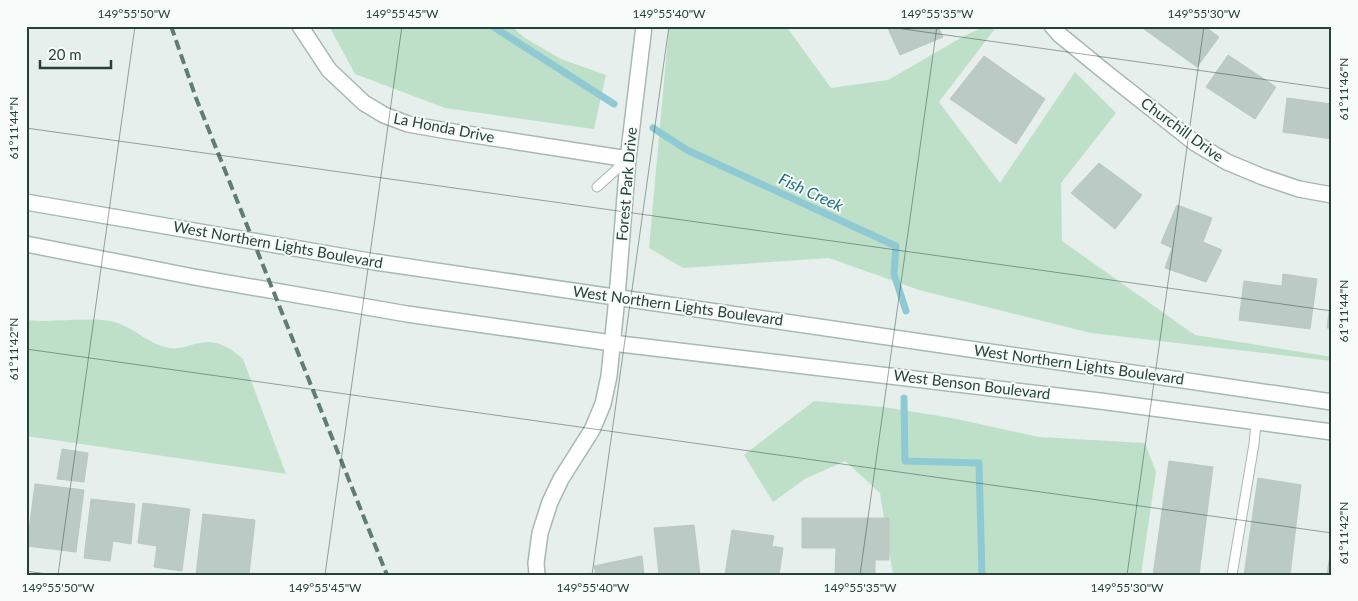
<svg xmlns="http://www.w3.org/2000/svg" width="1358" height="601" viewBox="0 0 1358 601" font-family="Lato,sans-serif">
<rect width="100%" height="100%" fill="#e6efeb"/>
<g fill="#bfe0c8">
<polygon points="329,26 511,26 525,38 561,59 606,75 594,129 445,108 355,74"/>
<polygon points="669,26 786,26 831,88 888,80 966,35 986,26 997,26 939,102 1000,183 1075,72 1116,113 1061,183 1062,241 1195,335 1332,357 1332,361 1091,333 919,290 829,258 683,268 649,248"/>
<path d="M26 320C54 323 82 317 110 321 132 325 147 344 169 348 179 350 189 345 199 343 216 339 231 348 243 359L286 474 26 436Z"/>
<polygon points="814,401 884,407 952,418 1039,437 1145,443 1156,472 1141,575 893,575 880,493 845,461 805,479 773,502 744,455"/>
</g>
<g fill="none" stroke-linecap="round" stroke-linejoin="round">
<g stroke="#8ec9d4" stroke-width="7">
<polyline points="492,26 614,104"/>
<polyline points="653,128 687,150 896,246 894,274 906,311"/>
<polyline points="904,398 905,461 979,463 982,575"/>
</g>
</g>
<g fill="#bbcac4" stroke="#b8c9c2">
<polygon points="887,26 938,26 943,37 900,55"/>
<polygon points="1146,26 1204,26 1219,37 1197,67 1144,29"/>
<polygon points="1228,55 1276,87 1255,119 1206,87"/>
<polygon points="984,56 1045,99 1016,144 950,99"/>
<polygon points="1287,98 1332,104 1332,139 1283,132"/>
<polygon points="1099,163 1142,195 1115,229 1071,193"/>
<polygon points="1177,205 1212,218 1203,242 1222,250 1206,282 1165,268 1172,248 1161,243"/>
<polygon points="1283,274 1317,279 1310,329 1239,320 1244,281 1282,286"/>
<polygon points="1331,296 1332,296 1332,328 1327,328"/>
<polygon points="62,449 88,453 84,482 57,479"/>
<polygon points="1169,461 1213,467 1199,575 1153,575"/>
<polygon points="1258,478 1301,485 1290,575 1244,575"/>
<polygon points="35,484 84,490 76,552 27,546"/>
<polygon points="91,499 135,504 131,544 113,541 110,561 84,558"/>
<polygon points="143,503 190,509 182,571 154,567 157,546 138,543"/>
<polygon points="203,514 255,520 249,575 196,575"/>
<polygon points="802,518 889,518 889,560 875,560 875,575 879,575 835,575 836,548 802,548"/>
<polygon points="694,525 700,575 659,575 654,528"/>
<polygon points="732,530 774,536 772,546 783,548 779,575 725,575"/>
<polygon points="1332,541 1332,575 1327,575"/>
<polygon points="642,556 644,575 596,575 594,566"/>
</g>
<g fill="none" stroke-linecap="round" stroke-linejoin="round">
<defs>
<g id="lane">
<polyline points="597,187 628,159"/>
<polyline points="1232,575 1254,444 1256,423"/>
</g>
<g id="street">
<polyline points="300,26 329,70 364,103 384,115 408,124 448,131 628,159"/>
<polyline points="1052,26 1060,35 1104,71 1195,143 1227,162 1263,177 1299,189 1332,195"/>
<polyline points="537,575 536,563 540,533 550,502 561,479 592,430 603,404 609,376 617,297 628,159 644,26"/>
</g>
<g id="secondary">
<polyline points="26,202 375,262 1332,402"/>
<polyline points="26,244 194,277 407,314 612,343 1100,401 1332,432"/>
</g>
</defs>
<use href="#lane" stroke="#a8b8b2" stroke-width="11"/>
<use href="#street" stroke="#a8b8b2" stroke-width="18"/>
<use href="#secondary" stroke="#a4bbb3" stroke-width="18"/>
<use href="#lane" stroke="#fff" stroke-width="9"/>
<use href="#street" stroke="#fff" stroke-width="15"/>
<use href="#secondary" stroke="#fff" stroke-width="15"/>
<polyline stroke="#5f7d75" stroke-width="4" stroke-dasharray="10 5" stroke-linecap="butt" points="171,26 196,98 387,575"/>
</g>
<path fill="none" stroke="#24423a" stroke-width="1" stroke-opacity="0.45" d="M882 26 1332 89M26 128 1332 311M26 349 1332 533M26 571 54 575M58 575 135 26M325 575 402 26M592 575 669 26M860 575 937 26M1127 575 1204 26"/>
<g text-anchor="middle" stroke-width="4" stroke-linejoin="round" paint-order="stroke">
<g font-size="15" fill="#24423a" stroke="#f7fbf9">
<text transform="translate(444 128) rotate(11)" y="5">La Honda Drive</text>
<text transform="translate(1182 130) rotate(36)" y="5">Churchill Drive</text>
<text transform="translate(627 184) rotate(-85)" y="5">Forest Park Drive</text>
<text transform="translate(278 245) rotate(10)" y="5">West Northern Lights Boulevard</text>
<text transform="translate(678 306) rotate(8)" y="5">West Northern Lights Boulevard</text>
<text transform="translate(1079 365) rotate(8)" y="5">West Northern Lights Boulevard</text>
<text transform="translate(972 385) rotate(7)" y="5">West Benson Boulevard</text>
</g>
<g font-size="16" font-style="italic" fill="#1c6f80" stroke="#f7fbf9">
<text transform="translate(811 192) rotate(25)" y="6">Fish Creek</text>
</g>
</g>
<rect width="1358" height="601" fill="none" stroke="#f7fbf9" stroke-width="55"/>
<path d="M40 60v8h71v-8" fill="none" stroke="#24423a" stroke-width="2.5"/>
<text x="48" y="60" font-size="15" fill="#24423a" stroke="#f7fbf9" stroke-width="4" paint-order="stroke">20 m</text>
<rect x="28" y="28" width="1302" height="546" fill="none" stroke="#24423a" stroke-width="2"/>
<g font-size="12" text-anchor="middle" fill="#24423a">
<text x="134" y="18">149°55'50"W</text>
<text x="402" y="18">149°55'45"W</text>
<text x="669" y="18">149°55'40"W</text>
<text x="937" y="18">149°55'35"W</text>
<text x="1204" y="18">149°55'30"W</text>
<text transform="translate(1344 89) rotate(-90)" y="4">61°11'46"N</text>
<text transform="translate(14 128) rotate(-90)" y="4">61°11'44"N</text>
<text transform="translate(1344 311) rotate(-90)" y="4">61°11'44"N</text>
<text transform="translate(14 349) rotate(-90)" y="4">61°11'42"N</text>
<text transform="translate(1344 533) rotate(-90)" y="4">61°11'42"N</text>
<text x="58" y="592">149°55'50"W</text>
<text x="325" y="592">149°55'45"W</text>
<text x="593" y="592">149°55'40"W</text>
<text x="860" y="592">149°55'35"W</text>
<text x="1127" y="592">149°55'30"W</text>
</g>
</svg>
